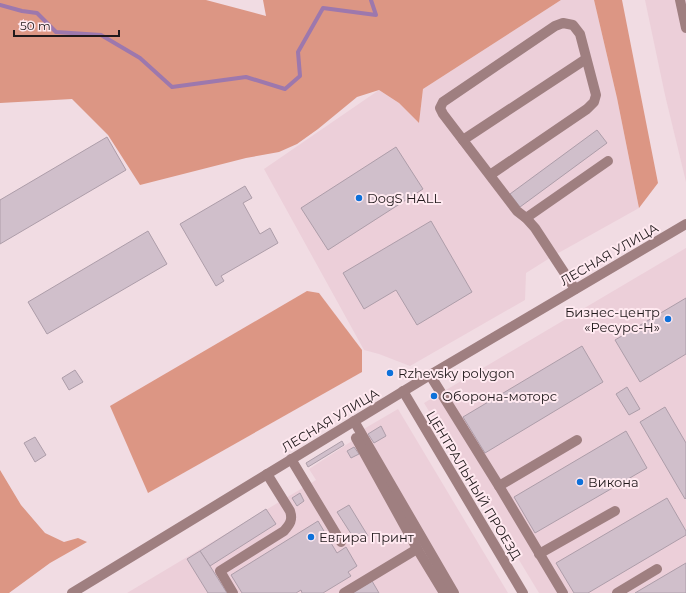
<svg xmlns="http://www.w3.org/2000/svg" width="686" height="593" viewBox="0 0 686 593" font-family="Montserrat,sans-serif">
<rect width="100%" height="100%" fill="#f1dce3"/>
<g fill="#eccfd9">
<polygon points="561,0 594,0 617,98 639,208 553,256 526,273 525,300 410,366 379,354 364,350 264,169 379,90 399,103 419,123 423,89"/>
<polygon points="645,0 686,0 686,182 665,95"/>
<polygon points="686,248 686,593 539,593 424,403"/>
<polygon points="398,409 508,593 127,593 316,480 309,469 352,441 350,437"/>
</g>
<g fill="#dc9684">
<polygon points="0,0 206,0 266,16 263,0 561,0 423,89 419,123 399,103 379,90 357,97 318,129 297,144 279,152 246,158 140,185 108,135 72,99 0,103"/>
<polygon points="594,0 622,0 658,183 639,208 617,98"/>
<polygon points="307,291 319,293 362,350 362,372 148,493 110,406"/>
<polygon points="0,470 21,505 45,533 64,542 78,538 87,542 50,563 9,593 0,593"/>
</g>
<g fill="none" stroke-linecap="round" stroke-linejoin="round">
<polyline stroke="#9d78ad" stroke-width="4" points="0,5 22,11 37,13 56,32 101,35 140,58 172,87 246,77 285,89 300,76 298,52 323,8 376,15 371,0"/>
</g>
<g fill="#d0bfcb" stroke="#ad9da9">
<polygon points="597,130 607,143 520,207 510,194"/>
<polygon points="107,137 126,170 0,244 0,200"/>
<polygon points="396,147 423,189 328,250 301,208"/>
<polygon points="245,186 252,198 243,203 260,234 270,228 278,243 221,276 224,281 216,286 180,224"/>
<polygon points="431,221 472,292 417,325 396,290 364,309 343,273"/>
<polygon points="148,231 167,264 47,334 28,302"/>
<polygon points="686,298 686,354 640,382 615,340"/>
<polygon points="582,346 603,382 485,453 463,417"/>
<polygon points="75,370 83,382 69,390 62,378"/>
<polygon points="627,387 640,409 629,415 616,394"/>
<polygon points="665,407 686,443 686,498 685,499 640,422"/>
<polygon points="381,426 386,436 374,443 368,434"/>
<polygon points="626,431 647,468 535,533 514,497"/>
<polygon points="35,437 46,455 35,462 24,443"/>
<polygon points="342,441 344,445 308,467 306,463"/>
<polygon points="354,447 359,454 351,458 347,451"/>
<polygon points="300,493 304,501 297,506 292,498"/>
<polygon points="667,498 686,531 686,535 588,593 574,593 556,563"/>
<polygon points="349,505 368,536 357,543 337,512"/>
<polygon points="266,509 276,524 210,566 200,551"/>
<polygon points="318,521 337,553 346,547 357,566 348,572 351,576 323,593 302,593 301,590 296,593 242,593 231,575"/>
<polygon points="200,551 210,566 227,593 208,593 187,559"/>
<polygon points="686,563 686,593 635,593"/>
<polygon points="372,581 379,593 352,593"/>
</g>
<g fill="none" stroke-linecap="round" stroke-linejoin="round">
<g stroke="#9f7f80" stroke-width="10">
<polyline points="680,0 686,28"/>
<polyline points="463,140 586,59"/>
<polyline points="490,175 587,109 594,102 596,95 580,34 573,25 563,23 555,26 443,102 440,108 443,114 517,211 526,218 535,228 575,289"/>
<polyline points="526,218 608,161"/>
<polyline points="430,375 499,486 577,440"/>
<polyline points="403,391 523,593"/>
<polyline points="354,421 454,593"/>
<polyline points="356,438 419,552 444,593"/>
<polyline points="291,459 341,542"/>
<polyline points="499,486 563,593"/>
<polyline points="539,554 615,511"/>
<polyline points="72,593 430,375 686,224"/>
<path d="M233 593 220 571 284 531C290 524 293 520 290 511L267 474"/>
<polyline points="344,593 417,549"/>
<polyline points="617,593 657,569"/>
</g>
</g>
<g fill="#0e71da" stroke="#ffe9f0" stroke-width="1.5">
<circle cx="359" cy="198" r="4"/>
<circle cx="668" cy="319" r="4"/>
<circle cx="390" cy="373" r="4"/>
<circle cx="434" cy="396" r="4"/>
<circle cx="580" cy="482" r="4"/>
<circle cx="311" cy="537" r="4"/>
</g>
<g text-anchor="middle" stroke-width="4" stroke-linejoin="round" paint-order="stroke">
<g font-size="13" fill="#20191b" stroke="#ffe9f0" text-anchor="start">
<text x="367" y="203">DogS HALL</text>
<text x="660" y="317" text-anchor="end">Бизнес-центр<tspan x="660" dy="15">«Ресурс-Н»</tspan></text>
<text x="398" y="378">Rzhevsky polygon</text>
<text x="442" y="401">Оборона-моторс</text>
<text x="588" y="487">Викона</text>
<text x="319" y="542">Евгира Принт</text>
</g>
<g font-size="13" fill="#20191b" stroke="#ffe9f0">
<text transform="translate(609 254) rotate(-30)" y="5">ЛЕСНАЯ УЛИЦА</text>
<text transform="translate(330 420) rotate(-31)" y="5">ЛЕСНАЯ УЛИЦА</text>
<text transform="translate(474 485) rotate(59)" y="5">ЦЕНТРАЛЬНЫЙ ПРОЕЗД</text>
</g>
</g>
<path d="M14 30v6h105v-6" fill="none" stroke="#20191b" stroke-width="2"/>
<text x="20" y="30" font-size="12" fill="#20191b" stroke="#ffe9f0" stroke-width="3" paint-order="stroke">50 m</text>
</svg>
